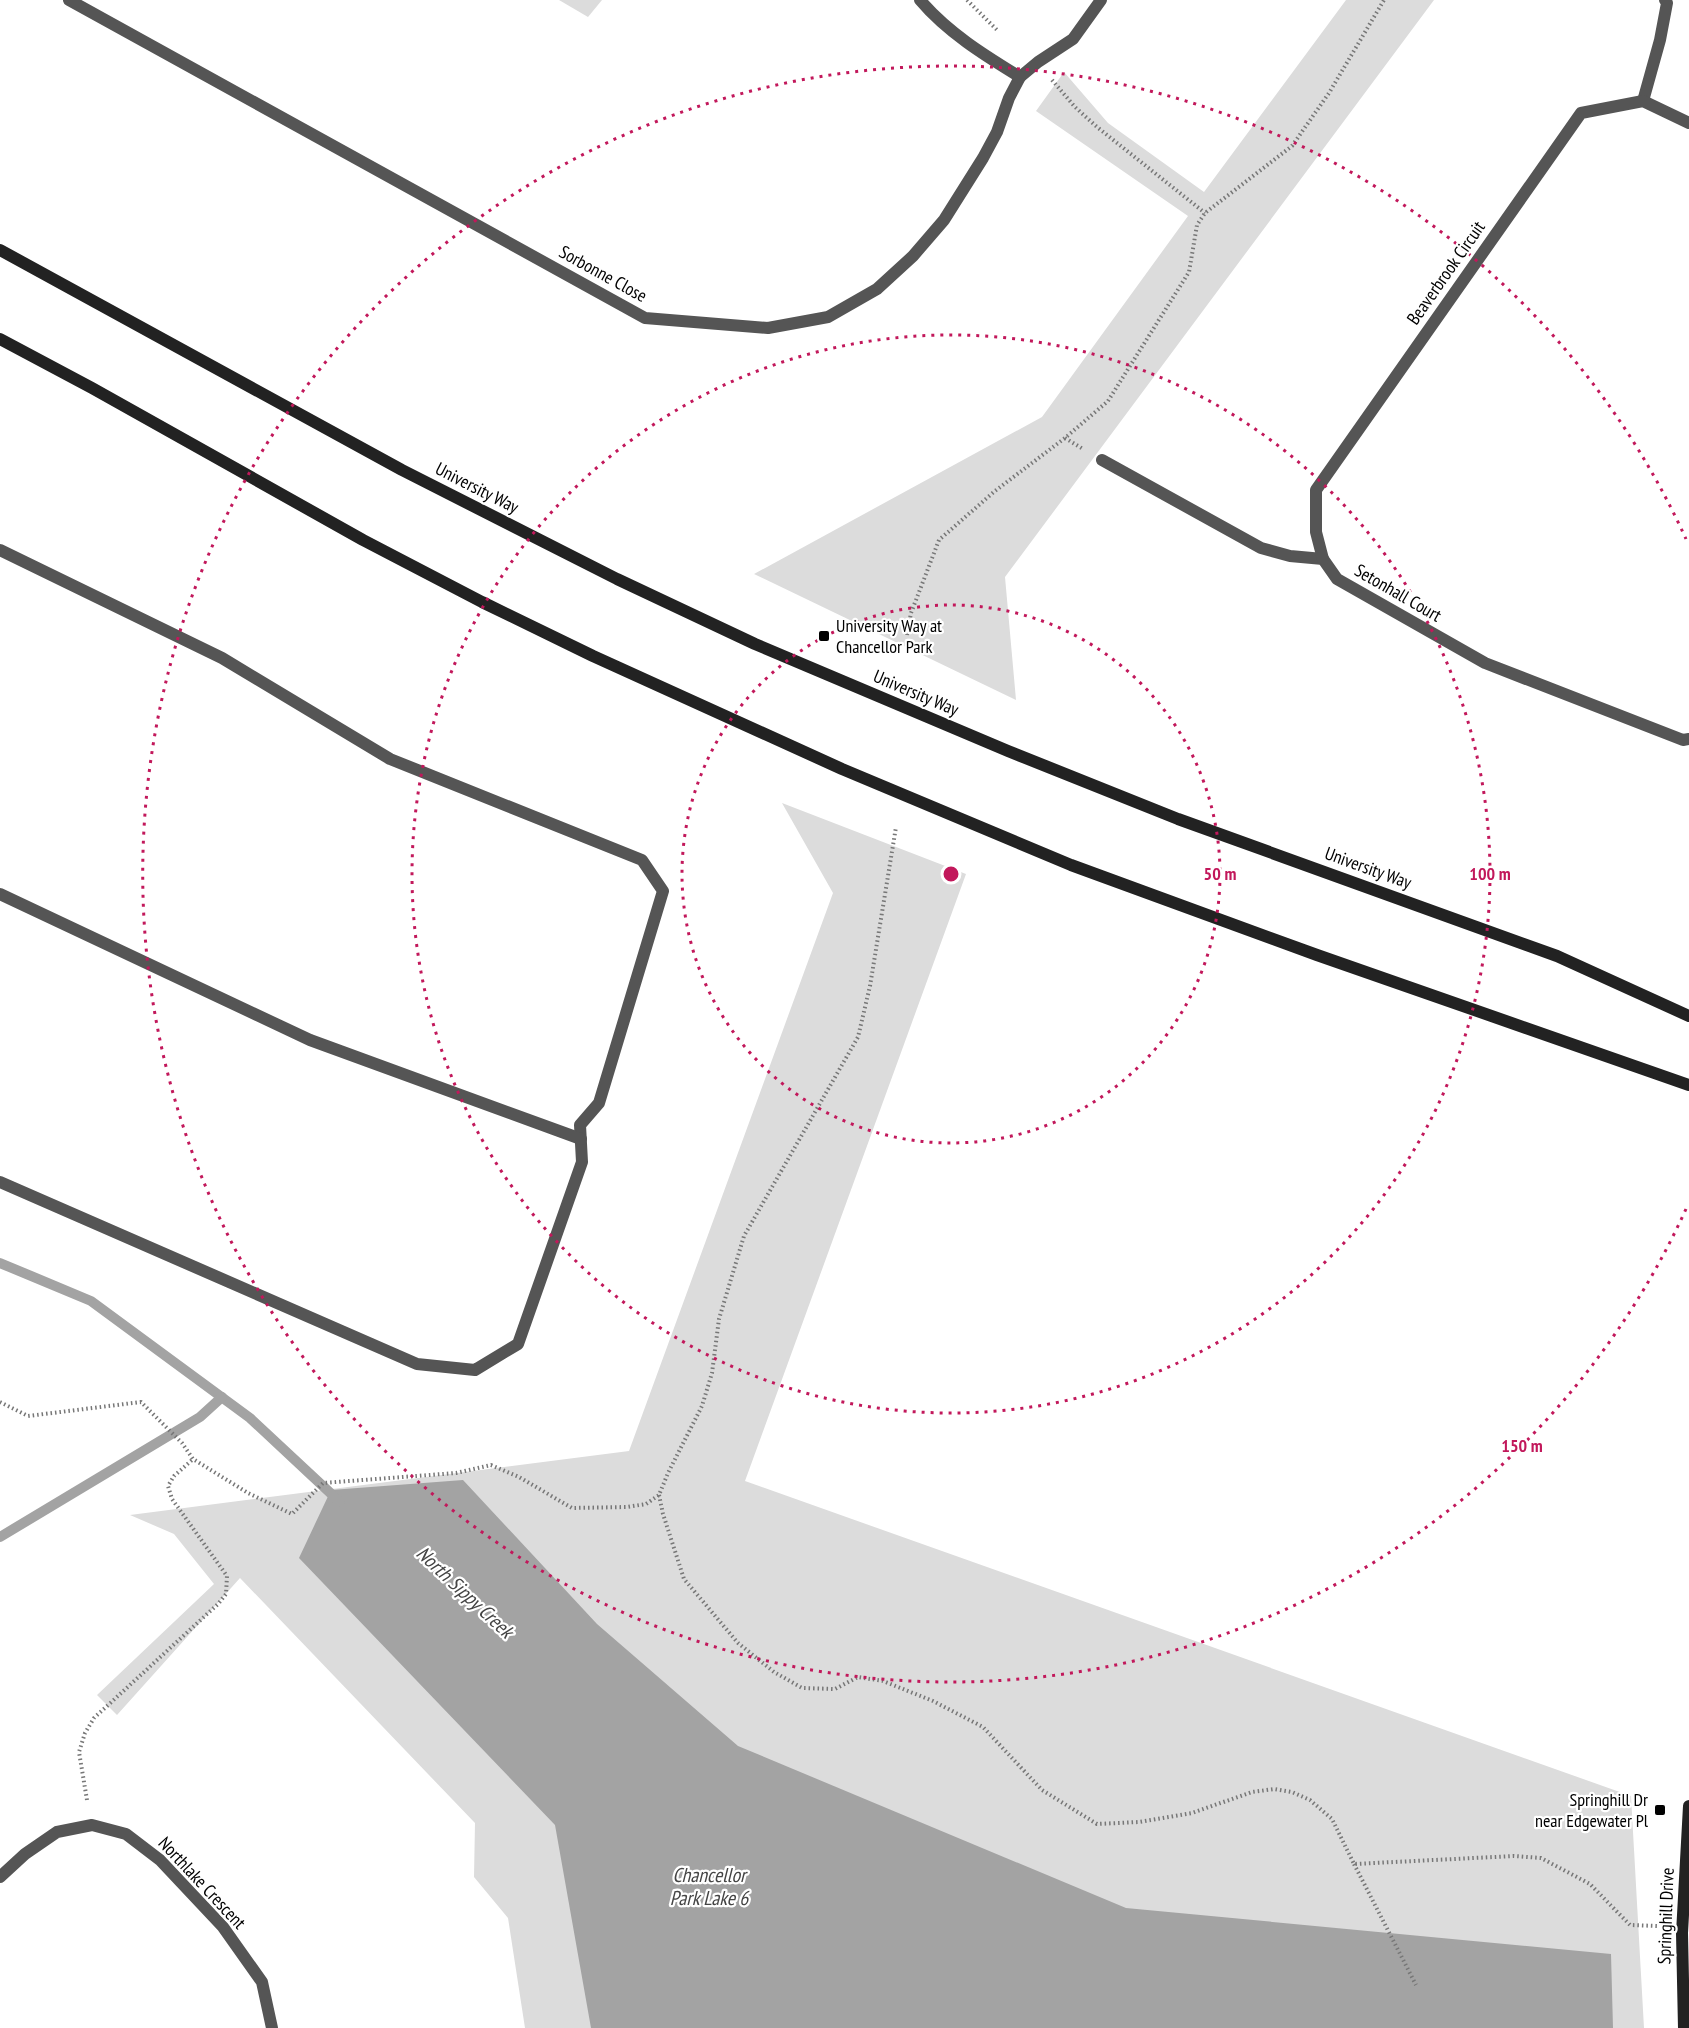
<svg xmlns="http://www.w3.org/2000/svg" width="1689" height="2028" viewBox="0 0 1689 2028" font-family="'PT Sans Narrow',sans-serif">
<rect width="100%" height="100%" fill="#fff"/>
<g fill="#dcdcdc">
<polygon points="559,0 602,0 588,17"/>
<polygon points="1346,0 1434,0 1005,577 1016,700 754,574 1042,417 1188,216 1036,111 1064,72 1108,123 1204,192"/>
<polygon points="782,803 966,874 745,1481 1631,1796 1644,2028 525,2028 508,1918 474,1877 475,1823 240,1578 117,1715 97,1695 214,1584 174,1534 130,1515 629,1451 833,893"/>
</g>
<polygon fill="#a3a3a3" points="463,1480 597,1624 738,1746 1126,1908 1611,1954 1613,2028 591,2028 555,1825 299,1558 331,1490"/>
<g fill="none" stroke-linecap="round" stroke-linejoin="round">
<g stroke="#a3a3a3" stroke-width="10">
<polyline points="0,1263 91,1301 250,1418 340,1502"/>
<polyline points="0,1537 200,1417 222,1397"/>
</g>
<g stroke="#777" stroke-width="4" stroke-dasharray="1.5 3" stroke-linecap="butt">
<polyline points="967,0 998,31"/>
<polyline points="1052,80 1075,107 1097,127 1205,213"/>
<polyline points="1065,438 1083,449"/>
<polyline points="907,635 911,613 939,540 995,491 1065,438 1108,401 1189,272 1197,225 1205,213 1292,146 1329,93 1384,0"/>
<polyline points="0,1402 28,1416 141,1402 182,1443 193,1459 248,1493 292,1514 323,1483 456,1473 491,1465 519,1477 572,1508 627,1507 646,1504 659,1495 668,1473 702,1406 712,1373 719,1319 744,1236 858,1037 870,986 896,827"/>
<polyline points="659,1495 663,1514 684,1579 738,1643 774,1672 802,1688 835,1689 858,1677 883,1681 933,1701 983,1727 1042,1790 1097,1824 1139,1822 1192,1813 1252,1792 1274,1789 1292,1792 1310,1800 1332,1819 1354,1864 1514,1856 1541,1858 1590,1884 1630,1925 1658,1926"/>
<polyline points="87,1800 79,1752 85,1733 94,1718 218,1604 226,1594 227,1576 172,1499 168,1486 174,1476 193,1459"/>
<polyline points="1354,1864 1416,1985"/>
</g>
<g stroke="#555" stroke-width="12">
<polyline points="69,0 645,318 768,328 828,317 877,289 913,256 944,220 983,158 997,132 1009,98 1020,77 1038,62 1073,39 1101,0"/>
<path d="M920 0C947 32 984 55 1020 77"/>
<polyline points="1643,101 1660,40 1667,3 1665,0"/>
<polyline points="1102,460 1261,548 1290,556 1323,559 1337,579 1485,663 1683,740 1689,739"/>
<polyline points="0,550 222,658 390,759 642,860 663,891 599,1103 580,1125 582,1162 518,1344 475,1370 417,1364 0,1182"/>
<polyline points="1323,559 1316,532 1316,490 1581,113 1643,101 1689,123"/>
<polyline points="0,894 310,1040 581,1139"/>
<polyline points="0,1877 25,1854 57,1832 92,1825 126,1834 160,1860 223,1927 262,1982 272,2028"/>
</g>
<g stroke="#222" stroke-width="12">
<polyline points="0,250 402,470 617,579 755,644 1008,751 1178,819 1557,956 1689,1016"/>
<polyline points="0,339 92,388 363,540 482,602 593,656 842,769 1071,865 1317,955 1689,1085"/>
<polyline points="1684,2028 1682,1933 1689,1806"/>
</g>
</g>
<g fill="none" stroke="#c2185b" stroke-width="3" stroke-dasharray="3 6">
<circle cx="951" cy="874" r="269"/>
<circle cx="951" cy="874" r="539"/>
<path d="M1686 1209A808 808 0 1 1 1686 539"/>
</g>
<g fill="#000" stroke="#fff" stroke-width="2">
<rect x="818" y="630" width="12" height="12" rx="3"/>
<rect x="1654" y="1804" width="12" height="12" rx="3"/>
</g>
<g text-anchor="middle" stroke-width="4.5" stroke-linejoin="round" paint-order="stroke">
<g font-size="18" fill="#000" stroke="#fff">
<text transform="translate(1446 273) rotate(-55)" y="6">Beaverbrook Circuit</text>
<text transform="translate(603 274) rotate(29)" y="6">Sorbonne Close</text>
<text transform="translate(477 488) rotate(27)" y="6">University Way</text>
<text transform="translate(1398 593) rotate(30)" y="6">Setonhall Court</text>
<text transform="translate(916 693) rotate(23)" y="6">University Way</text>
<text transform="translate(1368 868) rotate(20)" y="6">University Way</text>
<text transform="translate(202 1883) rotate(47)" y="6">Northlake Crescent</text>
<text transform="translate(1666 1916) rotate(-88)" y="6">Springhill Drive</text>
</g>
<g font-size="18" fill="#000" stroke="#fff" text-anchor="start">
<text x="836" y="632">University Way at<tspan x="836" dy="21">Chancellor Park</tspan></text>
<text x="1648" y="1806" text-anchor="end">Springhill Dr<tspan x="1648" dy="21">near Edgewater Pl</tspan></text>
</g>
<g font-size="20" font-style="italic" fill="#444" stroke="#fff">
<text transform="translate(465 1592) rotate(43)" y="7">North Sippy Creek</text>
<text x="709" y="1882">Chancellor<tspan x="709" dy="23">Park Lake 6</tspan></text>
</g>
</g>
<circle cx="951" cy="874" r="9" fill="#c2185b" stroke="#fff" stroke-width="3"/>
<g font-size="18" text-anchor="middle" font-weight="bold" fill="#c2185b" stroke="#fff" stroke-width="4.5" stroke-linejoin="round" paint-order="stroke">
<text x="1220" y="880">50 m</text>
<text x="1490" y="880">100 m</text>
<text x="1522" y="1452">150 m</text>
</g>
</svg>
